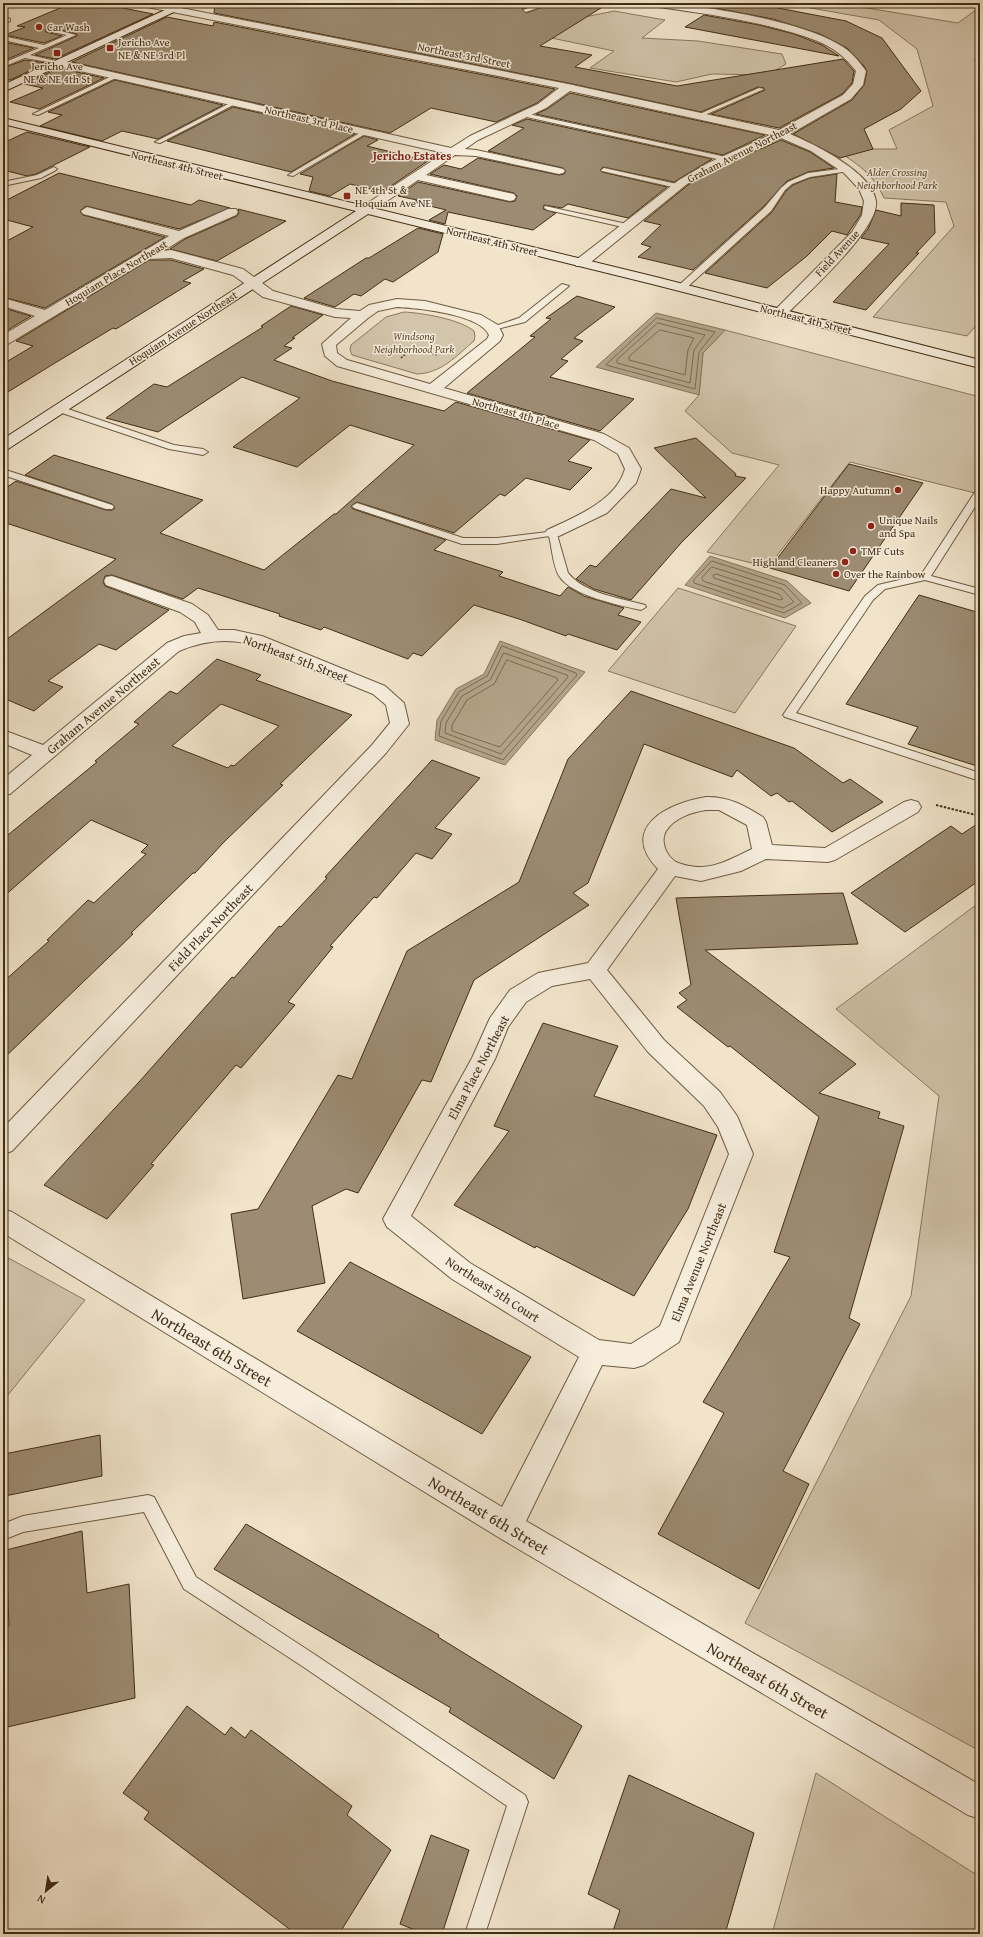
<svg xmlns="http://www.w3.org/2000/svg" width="983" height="1937" viewBox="0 0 983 1937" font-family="'Gentium Book Plus',serif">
<rect width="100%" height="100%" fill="#f1e4cb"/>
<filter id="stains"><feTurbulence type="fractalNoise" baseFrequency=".005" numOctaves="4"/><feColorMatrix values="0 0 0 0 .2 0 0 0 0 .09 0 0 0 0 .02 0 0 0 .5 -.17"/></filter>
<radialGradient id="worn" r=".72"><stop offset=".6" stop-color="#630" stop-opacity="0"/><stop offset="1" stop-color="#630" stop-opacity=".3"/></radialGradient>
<g fill="#d3c5ac" stroke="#8a7960">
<path d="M790 3H837L958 23 980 7V54L974 60 980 61V321L967 336 873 317 954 226 946 202 884 198C872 172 858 165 835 149H897L889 130 933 106 917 49 879 20 788 4Z"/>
<polygon points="614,11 665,20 642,38 698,41 782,54 786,64 768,75 712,74 676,82 590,68 614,51 542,36 570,20"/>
<path d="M404 312C423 313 459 319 474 331L475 336 474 341C456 356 442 373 417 374L352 355 350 350 351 345 386 317Z"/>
<polygon points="725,330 980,397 980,492 979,494 850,462 768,567 707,552 779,465 732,453 685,411 699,395 703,353"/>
<polygon points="678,588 796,626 735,713 608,671"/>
<polygon points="980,902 980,1751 745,1623 911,1296 939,1096 836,1009"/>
<polygon points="3,1255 85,1300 3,1401"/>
<polygon points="816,1773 980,1877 980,1934 772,1934"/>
</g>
<g fill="#b6a68c" stroke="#88765c">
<polygon points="656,313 725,330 703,353 699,395 596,367"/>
<polygon points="710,556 787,581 811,603 785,618 685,585"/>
<polygon points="500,641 585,672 505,765 435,740 437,720 456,689 484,674"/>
</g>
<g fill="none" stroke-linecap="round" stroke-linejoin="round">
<g stroke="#7c6a50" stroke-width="1">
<polygon points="657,318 715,332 699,352 695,389 606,365"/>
<polygon points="658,323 705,335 694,350 690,383 617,363 617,360"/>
<polygon points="660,330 694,338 688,350 685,375 629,360 629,357"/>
<polygon points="712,561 785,585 802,603 784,613 694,583 694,580"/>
<polygon points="712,567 782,589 794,602 783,608 703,581 702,578"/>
<polygon points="716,574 779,594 783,599 780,600 714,578 713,576"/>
<polygon points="502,646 576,673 577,675 503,760 439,736 441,721 459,692 487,676"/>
<polygon points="504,653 567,675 568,677 501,754 445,733 446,723 462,696 490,680"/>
<polygon points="507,660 557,678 558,680 500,747 452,731 452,725 467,700 494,684"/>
</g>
</g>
<g fill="#9d8c73" stroke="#422d13" fill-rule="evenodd">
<polygon points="72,3 98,3 153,14 55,59 35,55 77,36 77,34 48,27 45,30 46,32 62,36 44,43 5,35 25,27 17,26"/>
<polygon points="215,3 538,3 522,9 526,13 553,3 609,3 540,46 592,55 575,67 677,86 843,59 854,71 852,83 842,94 779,128 711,114 765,90 764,88 758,87 701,112 568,83 214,13"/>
<polygon points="722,3 752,3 846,21 882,38 921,91 901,109 864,129 873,149 840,158 793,134 852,100 864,85 867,71 864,66 847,48 820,34 773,19 715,8"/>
<polygon points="704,15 759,25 794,34 822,45 839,56 685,27"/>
<polygon points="167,17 213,26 214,22 555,89 537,103 496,122 431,108 390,133 72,62"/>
<polygon points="3,42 34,48 3,61"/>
<polygon points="25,60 46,63 10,80 3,79 3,68"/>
<polygon points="59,68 104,78 39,109 10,102 43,88 24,84"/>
<polygon points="115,80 223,105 158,139 122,131 102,141 40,126 62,115 48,112"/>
<polygon points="570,93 765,135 723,155 536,114 547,109"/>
<polygon points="233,107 355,134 291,172 167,141"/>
<polygon points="527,119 712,159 674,182 603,167 600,170 602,172 667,187 628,218 568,204 562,208 544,205 543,209 556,213 533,230 448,212 445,224 429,220 446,210 414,202 417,200 398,196 418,182 510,202 515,201 517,196 514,193 430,174 444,165 461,169 478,158 559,175 564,174 566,171 563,168 488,151 524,128 512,125"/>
<polygon points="27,132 90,147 36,174 27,176 3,170 3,143"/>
<polygon points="364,136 378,140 367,146 428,161 382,192 350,184 330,196 309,191 313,177 300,174"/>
<polygon points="781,140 810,152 834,168 808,172 787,181 764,206 693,270 638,257 651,247 641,244 661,225 644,221 688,185 717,168"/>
<polygon points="59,173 191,205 199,200 230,208 179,229 86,206 80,211 83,215 165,237 45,308 3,297 3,243 33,227 3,219 3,202"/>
<polygon points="837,174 835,202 862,207 861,214 847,235 832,231 807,256 767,288 705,273 772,212 786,191 793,185 810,178"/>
<polygon points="901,203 934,205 935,233 916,253 919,253 866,310 833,302 889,244 861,238 868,229 876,210 901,216"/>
<polygon points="238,209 286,221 217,261 170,249 185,239 237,216 239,213"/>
<polygon points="418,228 443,234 438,252 393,282 385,279 361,296 354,294 335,307 304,298 366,258 369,258"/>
<polygon points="149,260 171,260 204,269 183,281 191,283 116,329 113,328 55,363 3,395 3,364 33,346 16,341"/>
<polygon points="577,296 615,307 574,338 583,341 561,359 568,361 550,377 634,399 600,431 467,393 535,337 530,336 551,319 546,318"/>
<polygon points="291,306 323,315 292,338 295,338 284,346 292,348 274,360 332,381 444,411 456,402 590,440 568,461 592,468 570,490 526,478 505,496 500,494 454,533 357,502 351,506 353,509 446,540 434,550 503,572 499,576 560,596 568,587 584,596 624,608 618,615 641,622 617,650 568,634 566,636 519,619 474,605 422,656 413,653 408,659 324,627 321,630 279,616 280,614 198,588 183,599 112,575 105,576 103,582 105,586 169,610 116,650 99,644 48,681 63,687 34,711 3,698 3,642 116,559 3,522 3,490 16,481 106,510 112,510 115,508 112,504 25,475 54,455 203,500 160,533 264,570 334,514 336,514 414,445 350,425 297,467 233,447 300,398 242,377 158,432 106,418 154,384 167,387 263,327 261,326"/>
<polygon points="3,308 31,316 3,333"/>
<polygon points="696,438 736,474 735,476 746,478 681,543 631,600 594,589 576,579 590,565 596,567 671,489 706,498 654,448"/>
<polygon points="849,464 923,483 849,591 770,568"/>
<polygon points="919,595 980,613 980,767 908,744 918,727 846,704"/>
<path d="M217 659 261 675 256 680 352 715 280 784 283 785 224 842 195 873H193L131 933 133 934 106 960 3 1059V982L49 941 47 940 88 900 94 903 146 854 141 852 148 845 91 820 3 897V839L97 762 95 761 139 724 134 722 170 691 177 694ZM221 704 279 726 234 766 231 765 228 768 172 746Z"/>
<polygon points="631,691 794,748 843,783 850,779 883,802 832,832 792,801 789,802 777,793 771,796 737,770 732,777 644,744 588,883 573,893 589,905 474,980 431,1082 422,1080 358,1193 346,1189 312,1206 325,1283 243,1299 231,1214 258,1209 338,1075 352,1079 407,951 519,882 568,759"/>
<polygon points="432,760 480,778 435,828 452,834 432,859 416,853 377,898 374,897 330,946 333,947 288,1002 295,1005 241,1068 236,1065 151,1164 154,1165 107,1219 44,1185 139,1082 232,977 234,978 279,926 281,927 327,878 325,877"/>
<polygon points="980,822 980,880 905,932 851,893 951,826 962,834"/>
<polygon points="843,893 858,944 705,950 856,1064 819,1093 880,1112 878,1118 904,1126 849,1318 860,1324 783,1471 809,1484 759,1589 658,1534 724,1413 703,1402 790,1257 774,1252 819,1117 730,1046 728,1047 677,1007 687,1000 679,993 691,985 676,898"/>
<polygon points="543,1023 618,1046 594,1096 717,1135 688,1209 634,1296 536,1246 535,1248 454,1205 509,1131 494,1126"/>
<polygon points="350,1262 531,1357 482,1434 297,1331"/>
<polygon points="100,1435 102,1476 5,1496 4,1454"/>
<polygon points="246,1524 439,1635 438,1637 582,1726 554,1779 449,1712 451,1708 214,1569"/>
<polygon points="82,1531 87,1593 129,1584 135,1698 3,1728 3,1627 9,1626 6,1550"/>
<polygon points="187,1706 225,1735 231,1727 245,1738 251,1730 352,1806 347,1815 391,1850 339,1934 296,1934 144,1819 149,1812 123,1793"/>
<polygon points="629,1775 754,1833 725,1934 612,1934 620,1910 588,1894"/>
<polygon points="431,1835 469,1850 442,1934 425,1934 400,1924"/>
</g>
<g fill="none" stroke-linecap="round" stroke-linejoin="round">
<defs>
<g id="lane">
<polygon points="543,3 552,3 526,12 523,10"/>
<polygon points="8,18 10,19 10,21 3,24 3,20"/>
<polygon points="49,28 76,35 30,55 60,62 60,64 25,58 3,67 3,63 39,48 3,40 3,36 44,45 67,35 47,31 46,30"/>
<polygon points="116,74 119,76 118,77 38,115 33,114"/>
<polygon points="759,88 764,89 700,117 695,116"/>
<polygon points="234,101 239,102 160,143 155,142"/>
<polygon points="524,113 726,157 729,159 726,161 522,116 521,115"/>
<polygon points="365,130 368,132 367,133 293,176 288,175"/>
<polygon points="54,167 57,169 56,170 41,178 3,186 3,182 37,175"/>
<polygon points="604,168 677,184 680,186 677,188 602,171 601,170"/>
<polygon points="847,168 850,170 849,171 810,177 792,184 785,190 771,211 684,290 678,290 678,286 765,207 781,188 788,182 808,173"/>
<polygon points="545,206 627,224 631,226 627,228 548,210 544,208"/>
<polygon points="562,284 569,286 525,322 493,330 489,328 519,318"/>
<polygon points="59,406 174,445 203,449 208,452 203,455 169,449 56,411 55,409"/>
<polygon points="3,469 112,505 114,507 112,509 106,509 3,475"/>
<polygon points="980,489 980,499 931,576 980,589 980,595 925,580 885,589 873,600 796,713 980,773 980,781 785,717 783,715 865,596 878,585 921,575 975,492"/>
<path d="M357 503 463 538H497L556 531 568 573C585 594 620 598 645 605L646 607 641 610C619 605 572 596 559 576 553 566 552 548 549 536L497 544H462L354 508 352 506Z"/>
<polygon points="148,1495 154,1497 196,1577 314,1654 525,1795 528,1802 485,1934 465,1934 507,1806 302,1666 184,1589 144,1512 23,1532 3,1540 3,1524 23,1516"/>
</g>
<g id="street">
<path d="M137 3H156L568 84 779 130 843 95 853 84 856 71C849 62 841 54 831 48 820 41 807 37 794 33 748 19 700 13 652 6L647 3C695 3 797 20 838 44 850 50 858 60 866 71L863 85 851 99 790 134C814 144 872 172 876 201 880 229 805 295 785 316H775L773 313 775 310 852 232 862 215 864 201 859 189 844 173 811 151 781 138 716 167 687 184 586 266H576L575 263 576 260 679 180 708 163 770 135 570 91 546 108 478 140 465 149 476 150 559 168 563 169 565 171 563 173 559 174 476 156 455 155 426 175 514 194 516 197 514 200 510 201 418 180 368 214H360L358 211 360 208 444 153 58 66 53 63 58 60 451 148 470 136 538 104 559 88 142 6Z"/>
<path d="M87 207 179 231 228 209H236L238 212 236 215 184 238 163 251 171 250 243 269 273 291 336 309 360 311 369 305 397 299 425 301 481 315 498 325 503 335 500 341 444 388 604 434 629 448 641 469 636 483 607 513 559 536 553 538 547 536 545 533 547 530C575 517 616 501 625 469L618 454 594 440 337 366 325 356 322 344 351 318 335 317 263 297 233 275 171 258 149 259 8 344 3 345V335L35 316 3 306V298L45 310 169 236 83 214 81 211ZM397 307C417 308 480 314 489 335L487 339 430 384 347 360 337 353 336 345 368 318 378 311Z"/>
<path d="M112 576 192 604 208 615 218 630H234L262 636 385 686 404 703 409 724 386 753 12 1151 3 1154V1128L372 745 390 723 386 705 373 694 250 644C225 638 203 641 179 651L10 794 3 795V779L32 755 3 743V730L43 745 167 643 184 636 201 633 195 622 180 612 106 585 104 581 106 577Z"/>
<path d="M706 797C728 796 745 806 763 817L766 822 772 845 825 848 904 802 911 800 918 802 921 807 918 812 835 860 828 862 766 859 741 871 701 881 675 876 607 970 664 1040 720 1092 737 1116 753 1154 679 1342 644 1365 634 1368 602 1365 526 1521 980 1785V1819L968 1815 498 1537 3 1233V1209L12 1212 502 1507 579 1357 452 1279 387 1227 383 1219 472 1058 490 1018 510 990 538 973 588 963 658 869C618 828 668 803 706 797ZM706 810H719L747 825 752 849C737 856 718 867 700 867 694 867 682 865 676 862 666 856 660 841 666 831 674 818 692 812 706 810ZM590 979 648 1052 704 1106 718 1127 729 1154 660 1326 631 1344 599 1340 470 1263 411 1216 495 1059 508 1027 526 1002 552 986Z"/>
</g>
<g id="secondary">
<polygon points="180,3 193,3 3,92 3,85"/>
<polygon points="3,118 656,277 980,360 980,368 652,284 368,214 8,449 3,451 3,439 356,211 3,124"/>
</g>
</defs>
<use href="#lane" stroke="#6e5b41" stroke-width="2"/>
<use href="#street" stroke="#6e5b41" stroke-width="2"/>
<use href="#secondary" stroke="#422d13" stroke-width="2"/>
<polyline stroke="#422d13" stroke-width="1.5" stroke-dasharray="2 1.5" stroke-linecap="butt" points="401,358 413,348 438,355"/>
<polyline stroke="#422d13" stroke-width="2" stroke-dasharray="2.5 1.5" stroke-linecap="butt" points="936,805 980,816"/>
<use href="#lane" fill="#f6eddd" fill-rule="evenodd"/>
<use href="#street" fill="#f6eddd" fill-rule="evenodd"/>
<use href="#secondary" fill="#f6eddd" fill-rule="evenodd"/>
</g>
<g fill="#8f2418" stroke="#f6eddd" stroke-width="1.5">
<circle cx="39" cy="27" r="4"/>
<rect x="106" y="44" width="8" height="8" rx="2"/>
<rect x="53" y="49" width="8" height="8" rx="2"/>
<rect x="343" y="192" width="8" height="8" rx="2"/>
<circle cx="898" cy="490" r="4"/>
<circle cx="871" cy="526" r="4"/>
<circle cx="853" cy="551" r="4"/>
<circle cx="845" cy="562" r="4"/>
<circle cx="836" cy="574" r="4"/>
</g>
<g text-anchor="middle" stroke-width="3" stroke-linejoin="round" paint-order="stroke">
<g font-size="11" fill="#422d13" stroke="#f6eddd" text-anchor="start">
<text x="47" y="31">Car Wash</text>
<text x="118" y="46">Jericho Ave<tspan x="118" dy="13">NE &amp; NE 3rd Pl</tspan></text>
<text x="57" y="70" text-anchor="middle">Jericho Ave<tspan x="57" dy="13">NE &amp; NE 4th St</tspan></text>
<text x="355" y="194">NE 4th St &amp;<tspan x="355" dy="13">Hoquiam Ave NE</tspan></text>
<text x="890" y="494" text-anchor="end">Happy Autumn</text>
<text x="879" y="524">Unique Nails<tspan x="879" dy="13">and Spa</tspan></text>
<text x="861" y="555">TMF Cuts</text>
<text x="837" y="566" text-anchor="end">Highland Cleaners</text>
<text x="844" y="578">Over the Rainbow</text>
</g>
<g font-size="11" fill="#422d13" stroke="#f6eddd">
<text transform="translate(464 55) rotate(11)" y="4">Northeast 3rd Street</text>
<text transform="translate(309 119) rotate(13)" y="4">Northeast 3rd Place</text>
<text transform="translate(742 152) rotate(-27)" y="4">Graham Avenue Northeast</text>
<text transform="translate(177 165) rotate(14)" y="4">Northeast 4th Street</text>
<text transform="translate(492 241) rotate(14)" y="4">Northeast 4th Street</text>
<text transform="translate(837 253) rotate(-47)" y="4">Field Avenue</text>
<text transform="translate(116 273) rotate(-31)" y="4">Hoquiam Place Northeast</text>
<text transform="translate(806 319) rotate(14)" y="4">Northeast 4th Street</text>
<text transform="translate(183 328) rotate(-33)" y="4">Hoquiam Avenue Northeast</text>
<text transform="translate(516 413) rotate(16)" y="4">Northeast 4th Place</text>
</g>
<g font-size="11" font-style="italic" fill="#5f4b32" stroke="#f6eddd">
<text x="897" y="176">Alder Crossing<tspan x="897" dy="13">Neighborhood Park</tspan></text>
<text x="414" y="340">Windsong<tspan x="414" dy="13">Neighborhood Park</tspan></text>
</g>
<g font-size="12" font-weight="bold" fill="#7a1f14" stroke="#f6eddd">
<text x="412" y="160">Jericho Estates</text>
</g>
<g font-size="13" fill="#422d13" stroke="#f6eddd">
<text transform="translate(296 658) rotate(21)" y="5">Northeast 5th Street</text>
<text transform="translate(103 705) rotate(-40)" y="5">Graham Avenue Northeast</text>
<text transform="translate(210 927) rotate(-46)" y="5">Field Place Northeast</text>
<text transform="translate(478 1067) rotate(-62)" y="5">Elma Place Northeast</text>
<text transform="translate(698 1262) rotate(-68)" y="5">Elma Avenue Northeast</text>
<text transform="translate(493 1289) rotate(33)" y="5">Northeast 5th Court</text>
</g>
<g font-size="16" fill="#422d13" stroke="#f6eddd">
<text transform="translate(212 1347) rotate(31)" y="6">Northeast 6th Street</text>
<text transform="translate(489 1515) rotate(31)" y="6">Northeast 6th Street</text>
<text transform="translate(768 1680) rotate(30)" y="6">Northeast 6th Street</text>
</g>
</g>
<rect width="983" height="1937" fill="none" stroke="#f1e4cb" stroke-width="16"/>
<rect x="4" y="4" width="975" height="1929" fill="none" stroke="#422d13" stroke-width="2"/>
<rect x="8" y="8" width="967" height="1921" fill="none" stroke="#422d13"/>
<g transform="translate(46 1891) rotate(210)" stroke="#f6eddd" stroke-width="3" paint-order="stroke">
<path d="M0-3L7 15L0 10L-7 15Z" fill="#422d13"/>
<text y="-6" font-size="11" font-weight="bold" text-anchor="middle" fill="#422d13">N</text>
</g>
<rect width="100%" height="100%" filter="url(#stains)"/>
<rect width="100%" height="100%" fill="url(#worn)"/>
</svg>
